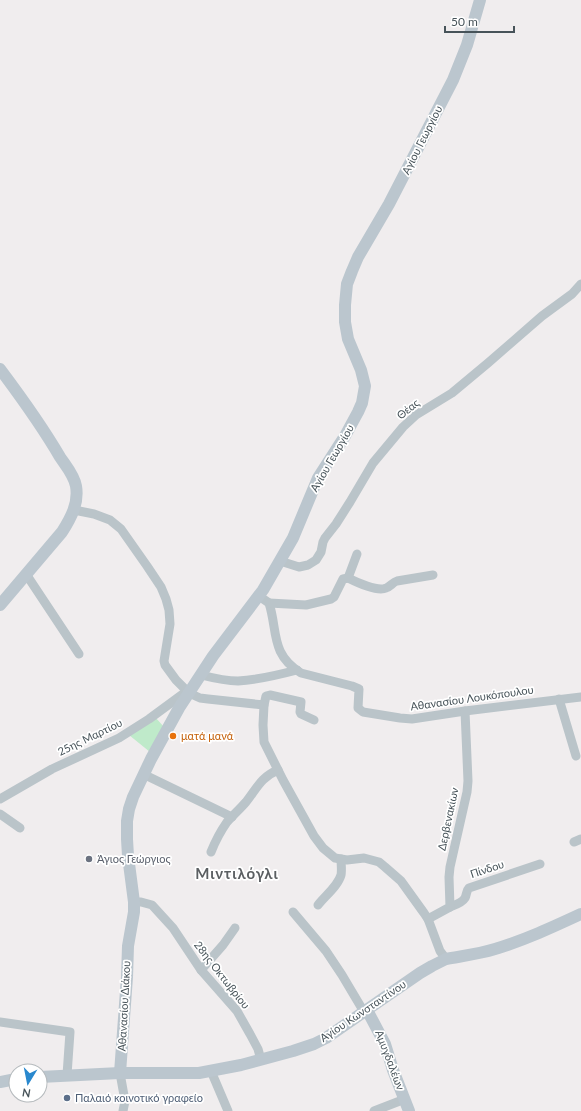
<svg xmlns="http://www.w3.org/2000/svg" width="581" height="1111" viewBox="0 0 581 1111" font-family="Lato,sans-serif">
<rect width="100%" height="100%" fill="#f0edee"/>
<polygon fill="#bfeaca" points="155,717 164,727 150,752 129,735"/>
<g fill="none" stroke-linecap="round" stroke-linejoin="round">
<g stroke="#bac4c9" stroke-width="9">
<polyline points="74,510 94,514 110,520 121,529 147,566 161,587 166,599 169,610 170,624 164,661 165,665 176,680 189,693 200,698 208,699 264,705 266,696 270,695 301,702 300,712 301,714 314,720"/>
<polyline points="280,561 299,567 308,565 316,560 321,552 323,542 325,538 336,524 350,502 373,463 403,427 416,415 452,393 488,363 542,316 572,294 581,284"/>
<polyline points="26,574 79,654"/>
<path d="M348 578C356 582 378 592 386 588 390 587 393 582 397 581L433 575"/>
<path d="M259 596 269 603C278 631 270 654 301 673L352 686 359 689 358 708 363 712 400 718 412 719 465 711 581 697"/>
<polyline points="269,603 306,605 331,599 334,597 343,579 348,578 357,554"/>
<path d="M201 675C213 678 226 681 238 681 258 680 278 675 297 670"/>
<polyline points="559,699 576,756"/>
<polyline points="264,705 263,725 264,742 283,780 314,836 323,848 335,858 347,860 364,858 379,862 385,867 401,881 424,913 428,919 440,951 446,959"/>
<polyline points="143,774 232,817"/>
<polyline points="0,799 52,769 119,738 149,719 183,694 189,693"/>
<polyline points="0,814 20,828"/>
<polyline points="574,842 581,839"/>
<path d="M211 852C215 842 220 832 227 822 233 815 240 809 246 802 257 788 261 777 278 770"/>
<polyline points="134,902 141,902 152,905 173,928 201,970 237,1011 250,1034 258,1049 261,1060"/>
<path d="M318 905C325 896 338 886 341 875 342 870 341 864 341 859"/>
<path d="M450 907C455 905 462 903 465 898 467 894 466 891 469 888L540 864"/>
<polyline points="293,912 326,951 342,975 364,1012"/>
<polyline points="428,919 450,907 449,877 450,867 467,792 468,781 465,711"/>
<polyline points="201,970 223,945 235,928"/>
<polyline points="0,1022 70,1032 67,1075"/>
<polyline points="211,1071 228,1111"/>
<polyline points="120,1073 125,1101 123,1111"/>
<polyline points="374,1111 405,1099"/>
</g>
<g stroke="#bbc6ce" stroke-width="12">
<path d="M0 369C21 397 42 426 60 457 66 466 74 475 76 486 79 503 71 518 62 532L0 605"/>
<polyline points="367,1010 385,1044 393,1070 409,1111"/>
<polyline points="120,1073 127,977 128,946 134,912 134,902 128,856 127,839 127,821 129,809 133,797 151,759 179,708 213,656 263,590 293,538 318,478 345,436 358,412 362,403 365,386 361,370 348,339 345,322 345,305 347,284 352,271 358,257 389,204 453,80 467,45 480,0"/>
<path d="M40 1077 120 1073H199L241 1065 293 1051 314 1044 326 1038 420 973 432 966 446 959C462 956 479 954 495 949 525 940 553 927 581 914"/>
<polyline points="0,1082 16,1079"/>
</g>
</g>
<circle fill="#e8710a" stroke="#fff" stroke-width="1.5" cx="173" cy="736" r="4"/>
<circle fill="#6b7280" stroke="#fff" stroke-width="1.5" cx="89" cy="859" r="4"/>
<circle fill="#5c6f8a" stroke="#fff" stroke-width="1.5" cx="67" cy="1098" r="4"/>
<g text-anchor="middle" stroke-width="3.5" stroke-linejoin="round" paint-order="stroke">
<g font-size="11" fill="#475359" stroke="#fff">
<text transform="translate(422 140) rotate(-63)" y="4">Αγίου Γεωργίου</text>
<text transform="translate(408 409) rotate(-39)" y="4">Θέας</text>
<text transform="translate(332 458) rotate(-60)" y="4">Αγίου Γεωργίου</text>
<text transform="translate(472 698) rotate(-8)" y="4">Αθανασίου Λουκόπουλου</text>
<text transform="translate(90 737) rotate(-26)" y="4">25ης Μαρτίου</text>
<text transform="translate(448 819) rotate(-78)" y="4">Δερβενακίων</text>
<text transform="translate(487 869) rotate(-18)" y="4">Πίνδου</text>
<text transform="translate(222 975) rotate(52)" y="4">28ης Οκτωβρίου</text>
<text transform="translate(124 1006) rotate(-87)" y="4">Αθανασίου Διάκου</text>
<text transform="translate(363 1011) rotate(-34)" y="4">Αγίου Κωνσταντίνου</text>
<text transform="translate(390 1060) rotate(69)" y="4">Αμυγδαλέων</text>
</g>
<g font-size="11" fill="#c56008" stroke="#fff" text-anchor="start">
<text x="181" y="740">ματά μανά</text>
</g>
<g font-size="11" fill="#5b616d" stroke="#fff" text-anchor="start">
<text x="97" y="863">Άγιος Γεώργιος</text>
</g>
<g font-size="11" fill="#4e5e75" stroke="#fff" text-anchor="start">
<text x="75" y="1102">Παλαιό κοινοτικό γραφείο</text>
</g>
<g font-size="15" font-weight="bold" letter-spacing="1" fill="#5b5f62" stroke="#fff">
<text x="237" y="879">Μιντιλόγλι</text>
</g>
</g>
<g transform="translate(28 1083) rotate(190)"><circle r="19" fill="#ffffff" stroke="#b5babd"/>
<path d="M0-3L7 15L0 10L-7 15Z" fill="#2988ce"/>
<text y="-6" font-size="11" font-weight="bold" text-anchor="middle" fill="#475359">N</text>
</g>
<path d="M445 26v6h69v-6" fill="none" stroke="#475359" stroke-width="2"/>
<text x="451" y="26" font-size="12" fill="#475359" stroke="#ffffff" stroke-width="3" paint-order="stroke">50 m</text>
</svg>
